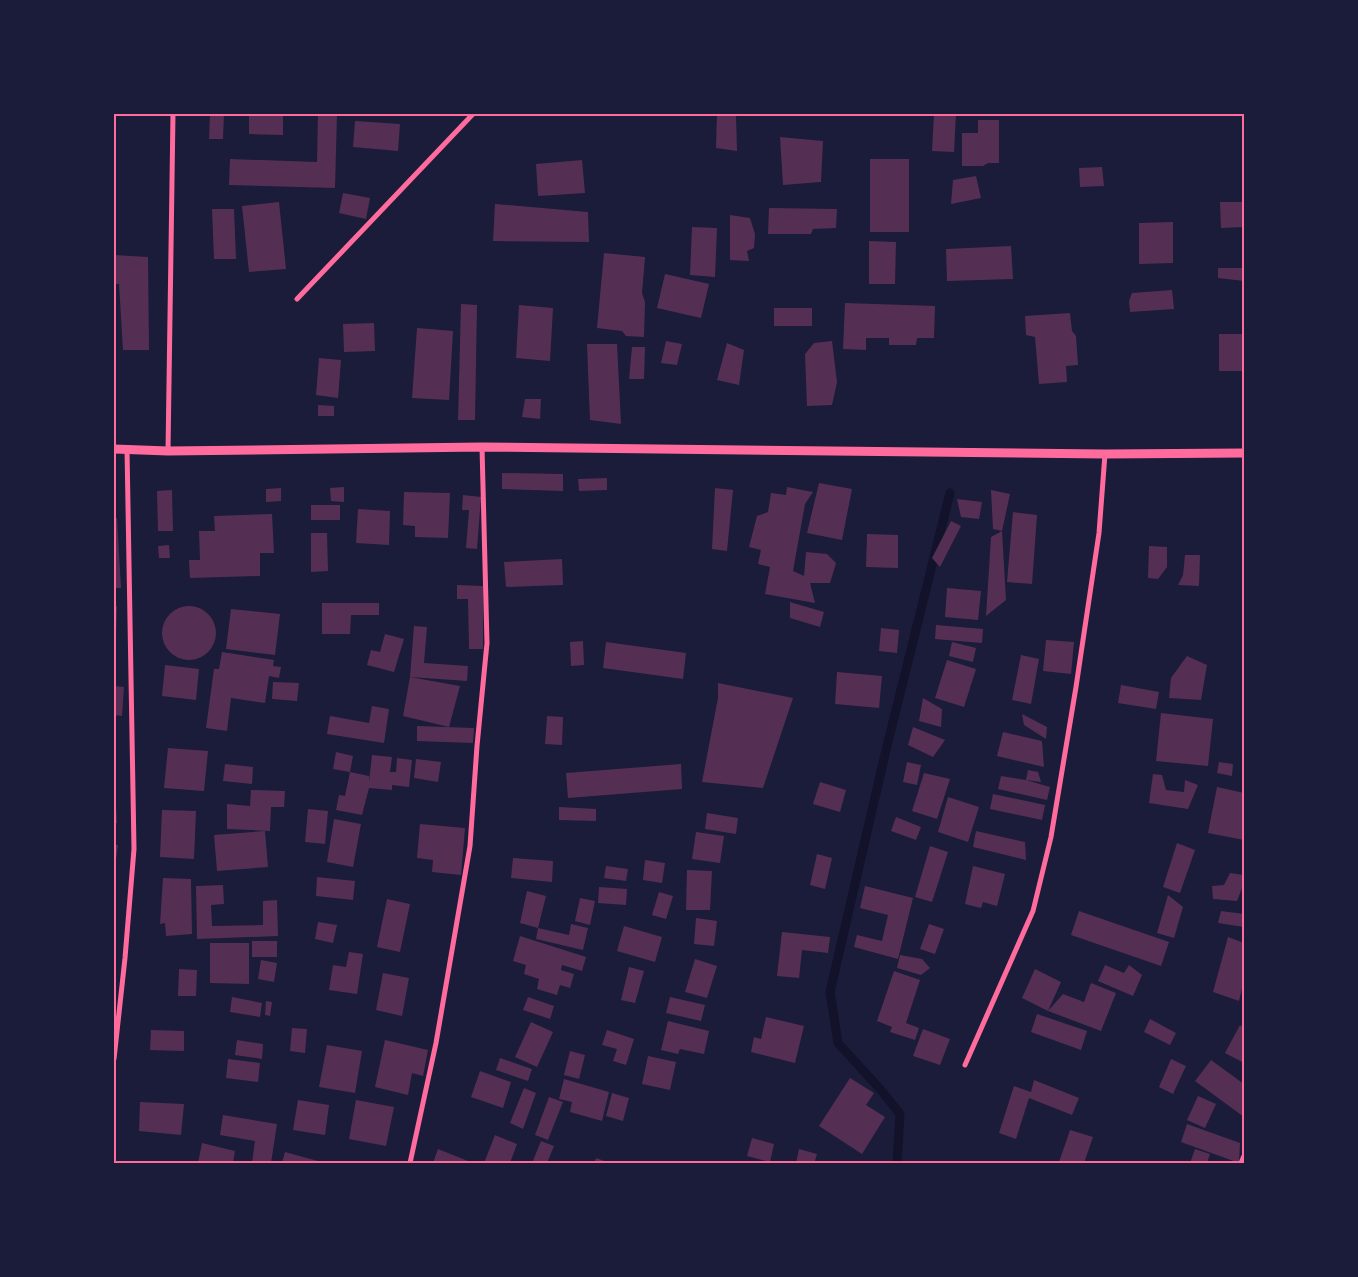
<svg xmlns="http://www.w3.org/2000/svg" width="1358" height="1277" viewBox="0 0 1358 1277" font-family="Lato,sans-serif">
<rect width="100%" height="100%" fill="#1b1b3a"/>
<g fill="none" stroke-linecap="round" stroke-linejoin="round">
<polyline stroke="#12122b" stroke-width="9" points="897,1163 900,1114 881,1090 838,1043 830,992 886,750 950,493"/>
</g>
<g fill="#542f53">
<polygon points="210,114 224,114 223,139 209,139"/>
<polygon points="249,114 283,114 283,135 249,134"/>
<polygon points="318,114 337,114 335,188 229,185 230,159 317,162"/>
<polygon points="717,114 736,114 737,151 716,148"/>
<polygon points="934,114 956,114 954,152 932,151"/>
<polygon points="978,120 999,120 999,163 988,163 983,166 962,166 962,133 978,133"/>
<polygon points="355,121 400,124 398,151 353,147"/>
<polygon points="780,137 823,141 821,182 783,185"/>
<rect x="870" y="159" width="39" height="73"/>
<polygon points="582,160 585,193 538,196 536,164"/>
<polygon points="1102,167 1104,186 1080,187 1079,168"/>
<polygon points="976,176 981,198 951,204 953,180"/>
<polygon points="343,193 370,198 366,219 339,213"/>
<polygon points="279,202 286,269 249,272 242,206"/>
<polygon points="1220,202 1244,202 1244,227 1221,228"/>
<polygon points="495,204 588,212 589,242 493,241"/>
<polygon points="769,208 837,209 836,228 813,229 811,234 768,234"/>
<polygon points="212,209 234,209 236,259 214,259"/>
<polygon points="730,215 750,218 755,234 754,248 747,251 749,261 730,260"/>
<polygon points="1173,222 1173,263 1139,264 1139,223"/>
<polygon points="692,227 717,228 715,277 690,275"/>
<polygon points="869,241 896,242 895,284 869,284"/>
<polygon points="1011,246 1013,279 947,281 946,249"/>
<polygon points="604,253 645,257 642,293 645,302 644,337 626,336 622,331 597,328"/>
<polygon points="114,255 148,257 149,350 123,350 119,284 114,284"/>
<polygon points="1218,268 1244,268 1244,281 1218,278"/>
<polygon points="665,274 709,284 701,318 657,308"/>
<polygon points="1172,290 1174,309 1130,312 1129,301 1132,293"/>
<polygon points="845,303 935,306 934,338 917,338 916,345 889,345 889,338 866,338 866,350 843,349"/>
<polygon points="461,304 477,305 475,420 458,420"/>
<polygon points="519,305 553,308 550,361 516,358"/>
<rect x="774" y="308" width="38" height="18"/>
<polygon points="1070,313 1072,331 1076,336 1078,365 1066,366 1067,382 1039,384 1035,337 1026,335 1025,316"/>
<polygon points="374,323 375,351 344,352 343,324"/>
<polygon points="417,328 453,331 449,400 412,398"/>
<rect x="1219" y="334" width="25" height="37"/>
<polygon points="666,341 682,344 677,365 661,363"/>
<polygon points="832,341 837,382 832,405 807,406 805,354 814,343"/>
<polygon points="727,343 744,350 739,385 717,380"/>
<polygon points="587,344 617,344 621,424 590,420"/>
<polygon points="632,347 645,347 644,379 629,379"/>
<polygon points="319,358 341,360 338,398 316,395"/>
<polygon points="525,399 541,399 540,419 522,417"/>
<polygon points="318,405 334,406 334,416 318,416"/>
<polygon points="502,473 563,474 563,491 502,489"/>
<polygon points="607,478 607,490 579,491 578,479"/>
<polygon points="819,483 852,489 842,540 807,533"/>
<polygon points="344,487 344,502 331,501 330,488"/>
<polygon points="787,487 813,492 805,504 793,571 804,576 806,552 827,554 836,563 830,583 810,583 815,603 765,594 770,567 758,564 761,550 749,547 757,516 768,512 771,493 786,495"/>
<polygon points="281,488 281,501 266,502 266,489"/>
<polygon points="715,488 733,490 727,551 712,549"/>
<polygon points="172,490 173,531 158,531 157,491"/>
<polygon points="991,490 1010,494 1002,531 1006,600 986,616 991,537 1002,531 993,529"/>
<polygon points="404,492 450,493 448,538 415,537 415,526 403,525"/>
<polygon points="463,495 481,497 477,549 466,548 469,510 462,510"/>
<polygon points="957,499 982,502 979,519 961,517"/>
<rect x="311" y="505" width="29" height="15"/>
<polygon points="358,509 390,511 389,545 356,543"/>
<polygon points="1013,512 1037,515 1032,584 1007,582"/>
<polygon points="272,514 274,553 260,553 260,576 190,578 189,560 200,560 199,531 215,531 214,516"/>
<polygon points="114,518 117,518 121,588 114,588"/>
<polygon points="951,521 961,526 940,567 932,558"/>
<polygon points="311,533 327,533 328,571 311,572"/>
<polygon points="867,534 898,535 898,568 866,567"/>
<polygon points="169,545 170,558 159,558 158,546"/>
<polygon points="1149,546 1167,547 1167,567 1158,579 1148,578"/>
<polygon points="1185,555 1200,555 1199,586 1178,585 1183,575"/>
<polygon points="562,559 563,585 506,587 504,562"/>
<polygon points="457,585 483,586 483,649 469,649 468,599 457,599"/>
<polygon points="947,588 981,591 978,620 945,617"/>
<polygon points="790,602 824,612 820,627 790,618"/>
<polygon points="322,603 379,603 379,615 351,615 350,634 322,634"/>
<polygon points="114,606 117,606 116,637 114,637"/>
<circle cx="189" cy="633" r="27"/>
<polygon points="231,609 280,614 275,655 226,649"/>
<polygon points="936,625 983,629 982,643 935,639"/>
<polygon points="414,626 427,627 424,663 468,666 467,681 410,677 460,686 449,727 403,716 410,677"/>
<polygon points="881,628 899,630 897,653 879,651"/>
<polygon points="385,634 404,639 394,672 367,665 371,650 380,652"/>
<polygon points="1046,640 1074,642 1071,674 1043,671"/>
<polygon points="583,641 584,665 571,666 570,642"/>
<polygon points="606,642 686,653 683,679 603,668"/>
<polygon points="952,642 976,648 973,662 949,656"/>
<polygon points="222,652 274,660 273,666 281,667 279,678 269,676 265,703 231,698 227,731 206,728 214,669 219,669"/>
<polygon points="1021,655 1039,659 1031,704 1012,700"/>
<polygon points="1187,656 1207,665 1201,700 1169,698 1171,678"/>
<polygon points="947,660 976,669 964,707 935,698"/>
<polygon points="165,665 199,669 196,700 162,696"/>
<polygon points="837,672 882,676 879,708 835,704"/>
<polygon points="273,682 299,683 297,701 272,699"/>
<polygon points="718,683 793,698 763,788 702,782 718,698"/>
<polygon points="1121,685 1159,692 1156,709 1118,703"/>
<polygon points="114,686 124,687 122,716 114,715"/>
<polygon points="923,698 942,709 941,727 919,721"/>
<polygon points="372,706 389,709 384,743 327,734 330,716 369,723"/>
<polygon points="1161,713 1213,719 1208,766 1156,761"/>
<polygon points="1022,714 1047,727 1046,739 1024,725"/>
<polygon points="547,716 563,717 562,745 545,744"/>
<polygon points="417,726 474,728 473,743 417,741"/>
<polygon points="913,727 945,740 933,757 908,745"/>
<polygon points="1003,732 1042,741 1044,767 997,756"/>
<polygon points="168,748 208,751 204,791 164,788"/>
<polygon points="336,752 353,756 350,772 333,769"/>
<polygon points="372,755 392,757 390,772 396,772 397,758 412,760 409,787 392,785 392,790 369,788 362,815 336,810 339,795 345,796 350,772 369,776 369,782"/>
<polygon points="416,759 441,762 438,782 414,778"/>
<polygon points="907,762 921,765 917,785 903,782"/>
<polygon points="1219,762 1233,764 1232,776 1217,773"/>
<polygon points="225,764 253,767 252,784 223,781"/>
<polygon points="681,764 682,789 568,798 566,773"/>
<polygon points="1028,770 1038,772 1041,782 1026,780"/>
<polygon points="924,773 950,779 937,819 912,811"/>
<polygon points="1153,774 1162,775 1166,790 1184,792 1185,780 1198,785 1188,809 1149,803"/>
<polygon points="1001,776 1026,780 1050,787 1047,800 998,789"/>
<polygon points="820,782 846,790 840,812 813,804"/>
<polygon points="1217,787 1244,793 1244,840 1208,833"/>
<polygon points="251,790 285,791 284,807 271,807 270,831 227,829 227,804 250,806"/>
<polygon points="993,794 1045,805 1042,820 990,809"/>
<polygon points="948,797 979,807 968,842 938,832"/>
<polygon points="114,807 116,807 117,823 114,823"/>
<polygon points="559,807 596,809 596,821 559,820"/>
<polygon points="308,809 328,811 325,844 305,842"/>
<polygon points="162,810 196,811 194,859 160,857"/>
<polygon points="707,813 738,818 736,834 705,829"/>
<polygon points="896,817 921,827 916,840 891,831"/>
<polygon points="334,819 361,824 353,867 327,862"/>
<polygon points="420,824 465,828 461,875 432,872 433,860 417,858"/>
<polygon points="265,831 268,867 217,871 214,835"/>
<polygon points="976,831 1025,842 1026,860 973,847"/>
<polygon points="696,832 724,836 720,863 692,859"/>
<polygon points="1177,843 1195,850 1180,893 1163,887"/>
<polygon points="114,845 118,845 116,860 114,860"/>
<polygon points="930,846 948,852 932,902 915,897"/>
<polygon points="817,854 832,858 825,889 810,885"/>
<polygon points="513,858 553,861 552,882 511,878"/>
<polygon points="645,860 665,863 662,883 643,880"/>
<polygon points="606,866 628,869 626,881 604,878"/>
<polygon points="973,866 1005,874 997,906 983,902 981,908 965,904"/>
<polygon points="687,870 712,871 710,910 686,910"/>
<polygon points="1230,873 1244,875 1244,883 1237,901 1213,899 1212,886 1224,885"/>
<polygon points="317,877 355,881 353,900 316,896"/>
<polygon points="163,878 191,879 192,934 166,936 165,923 160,924"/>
<polygon points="223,885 224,904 211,905 212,926 263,925 263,901 277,900 278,936 197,939 196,886"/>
<polygon points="865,886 913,898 898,959 854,947 857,935 882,941 888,915 860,908"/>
<polygon points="599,887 627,889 626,905 598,903"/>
<polygon points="527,891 546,896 538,928 569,935 571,924 588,928 583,950 536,939 538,928 520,923"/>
<polygon points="659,892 673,896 666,919 652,915"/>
<polygon points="1168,895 1183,907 1174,938 1157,933"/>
<polygon points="580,898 595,901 590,925 575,921"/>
<polygon points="387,899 410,904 400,952 377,947"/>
<polygon points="1079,911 1169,942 1161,966 1071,935"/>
<polygon points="1221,911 1244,914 1244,927 1218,923"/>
<polygon points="696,918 717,921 714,946 694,944"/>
<polygon points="318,922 337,925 333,943 315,939"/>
<polygon points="929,924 944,929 935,954 920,949"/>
<polygon points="624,926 662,937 655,962 617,951"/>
<polygon points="782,932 830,937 828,953 802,950 799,978 777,976"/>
<polygon points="520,936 586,957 582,971 562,965 561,970 574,974 570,988 560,985 557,995 537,989 539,979 524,974 526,965 513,961"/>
<polygon points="1228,937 1244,943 1244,980 1239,1001 1213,992"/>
<rect x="252" y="941" width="25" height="16"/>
<polygon points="210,943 249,943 249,984 210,983"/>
<polygon points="349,952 363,954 357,994 329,990 333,965 346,967"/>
<polygon points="900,955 922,959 930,968 921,975 897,968"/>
<polygon points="695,959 717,966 707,998 685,992"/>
<polygon points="261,960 277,963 274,982 258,979"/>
<polygon points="1105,965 1124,973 1129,965 1142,975 1133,996 1098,981"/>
<polygon points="629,967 644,971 635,1003 621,1000"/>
<polygon points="179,969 197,970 196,996 178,996"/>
<polygon points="1035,969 1061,982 1048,1011 1063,994 1084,1002 1091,983 1116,993 1101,1031 1048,1011 1022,998"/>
<polygon points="894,971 920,980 906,1023 919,1028 915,1040 890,1032 892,1027 877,1021"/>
<polygon points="383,973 409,978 402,1016 376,1010"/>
<polygon points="232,997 262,1003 260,1017 230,1012"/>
<polygon points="528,997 554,1006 550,1019 523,1010"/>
<polygon points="670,997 705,1005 701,1021 666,1013"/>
<polygon points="266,1001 272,1002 270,1016 265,1015"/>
<polygon points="1037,1014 1087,1031 1081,1050 1031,1032"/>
<polygon points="766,1017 804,1026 795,1063 751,1052 754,1037 761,1039"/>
<polygon points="1150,1019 1176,1033 1170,1045 1144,1032"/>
<polygon points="668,1021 709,1031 704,1054 680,1049 678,1054 661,1050"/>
<polygon points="531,1022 553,1032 537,1067 515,1057"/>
<polygon points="1240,1025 1244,1028 1244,1063 1225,1053"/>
<polygon points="292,1028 307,1029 305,1053 290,1051"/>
<polygon points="923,1029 950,1039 940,1065 913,1056"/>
<polygon points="151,1030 184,1031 184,1051 150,1050"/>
<polygon points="607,1030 634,1039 626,1065 613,1061 617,1049 602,1045"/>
<polygon points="237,1040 263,1044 262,1059 235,1055"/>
<polygon points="385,1040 428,1050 423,1076 412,1073 408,1095 375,1087"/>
<polygon points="327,1045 362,1051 355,1093 319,1087"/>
<polygon points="570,1051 585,1055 579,1079 564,1075"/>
<polygon points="648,1056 676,1062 670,1090 642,1084"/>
<polygon points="500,1058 532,1069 528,1081 496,1070"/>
<polygon points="228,1059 260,1063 258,1082 226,1078"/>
<polygon points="1171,1059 1186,1066 1173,1094 1159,1087"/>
<polygon points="1211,1060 1244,1084 1244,1117 1195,1081"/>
<polygon points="480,1071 511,1082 503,1108 471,1097"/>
<polygon points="850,1078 874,1093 866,1105 885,1117 862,1154 819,1126"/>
<polygon points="564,1079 609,1092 602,1121 570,1112 572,1102 559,1099"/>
<polygon points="1034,1080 1079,1098 1072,1115 1029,1098 1016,1139 999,1133 1014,1086 1031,1092"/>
<polygon points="524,1088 536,1093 523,1129 510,1123"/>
<polygon points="612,1093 629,1098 623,1121 606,1116"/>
<polygon points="1198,1096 1216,1104 1205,1128 1187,1120"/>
<polygon points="549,1097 563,1102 548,1140 535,1135"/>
<polygon points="298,1100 329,1105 325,1135 293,1130"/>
<polygon points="356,1100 394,1107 386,1146 349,1139"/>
<polygon points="140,1102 184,1104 181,1135 139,1131"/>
<polygon points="223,1115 277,1124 271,1163 252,1163 255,1141 220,1135"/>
<polygon points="1187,1124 1240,1143 1239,1163 1181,1142"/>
<polygon points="1070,1130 1093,1137 1084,1163 1059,1162"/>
<polygon points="495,1135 517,1144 510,1163 484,1163"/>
<polygon points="752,1138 774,1144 770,1162 747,1156"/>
<polygon points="541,1141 554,1146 547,1163 532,1163"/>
<polygon points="202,1143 235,1151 233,1163 198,1163"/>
<polygon points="438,1149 473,1163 433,1163"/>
<polygon points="799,1149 817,1154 815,1161 820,1163 796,1163"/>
<polygon points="1195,1149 1210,1154 1207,1163 1190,1163"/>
<polygon points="285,1152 325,1163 282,1163"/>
<polygon points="596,1158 610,1163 594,1163"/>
</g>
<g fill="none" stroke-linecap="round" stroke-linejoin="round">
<g stroke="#ff6b9d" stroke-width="5">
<polyline points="297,299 473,114"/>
<polyline points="168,451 173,114"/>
<polyline points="114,1059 125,958 134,849 127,449"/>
<polyline points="965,1065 1033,911 1051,837 1076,687 1099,533 1105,454"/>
<polyline points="410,1163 436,1043 470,846 477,746 487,643 482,447"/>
<polyline points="1241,1163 1244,1156"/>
</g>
<polyline stroke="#ff6b9d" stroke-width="9" points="114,449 168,451 482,447 1105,454 1244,453"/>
</g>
<rect width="1358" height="1277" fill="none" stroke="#1b1b3a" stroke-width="230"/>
<rect x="115" y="115" width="1128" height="1047" fill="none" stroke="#ff6b9d" stroke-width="2"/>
</svg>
